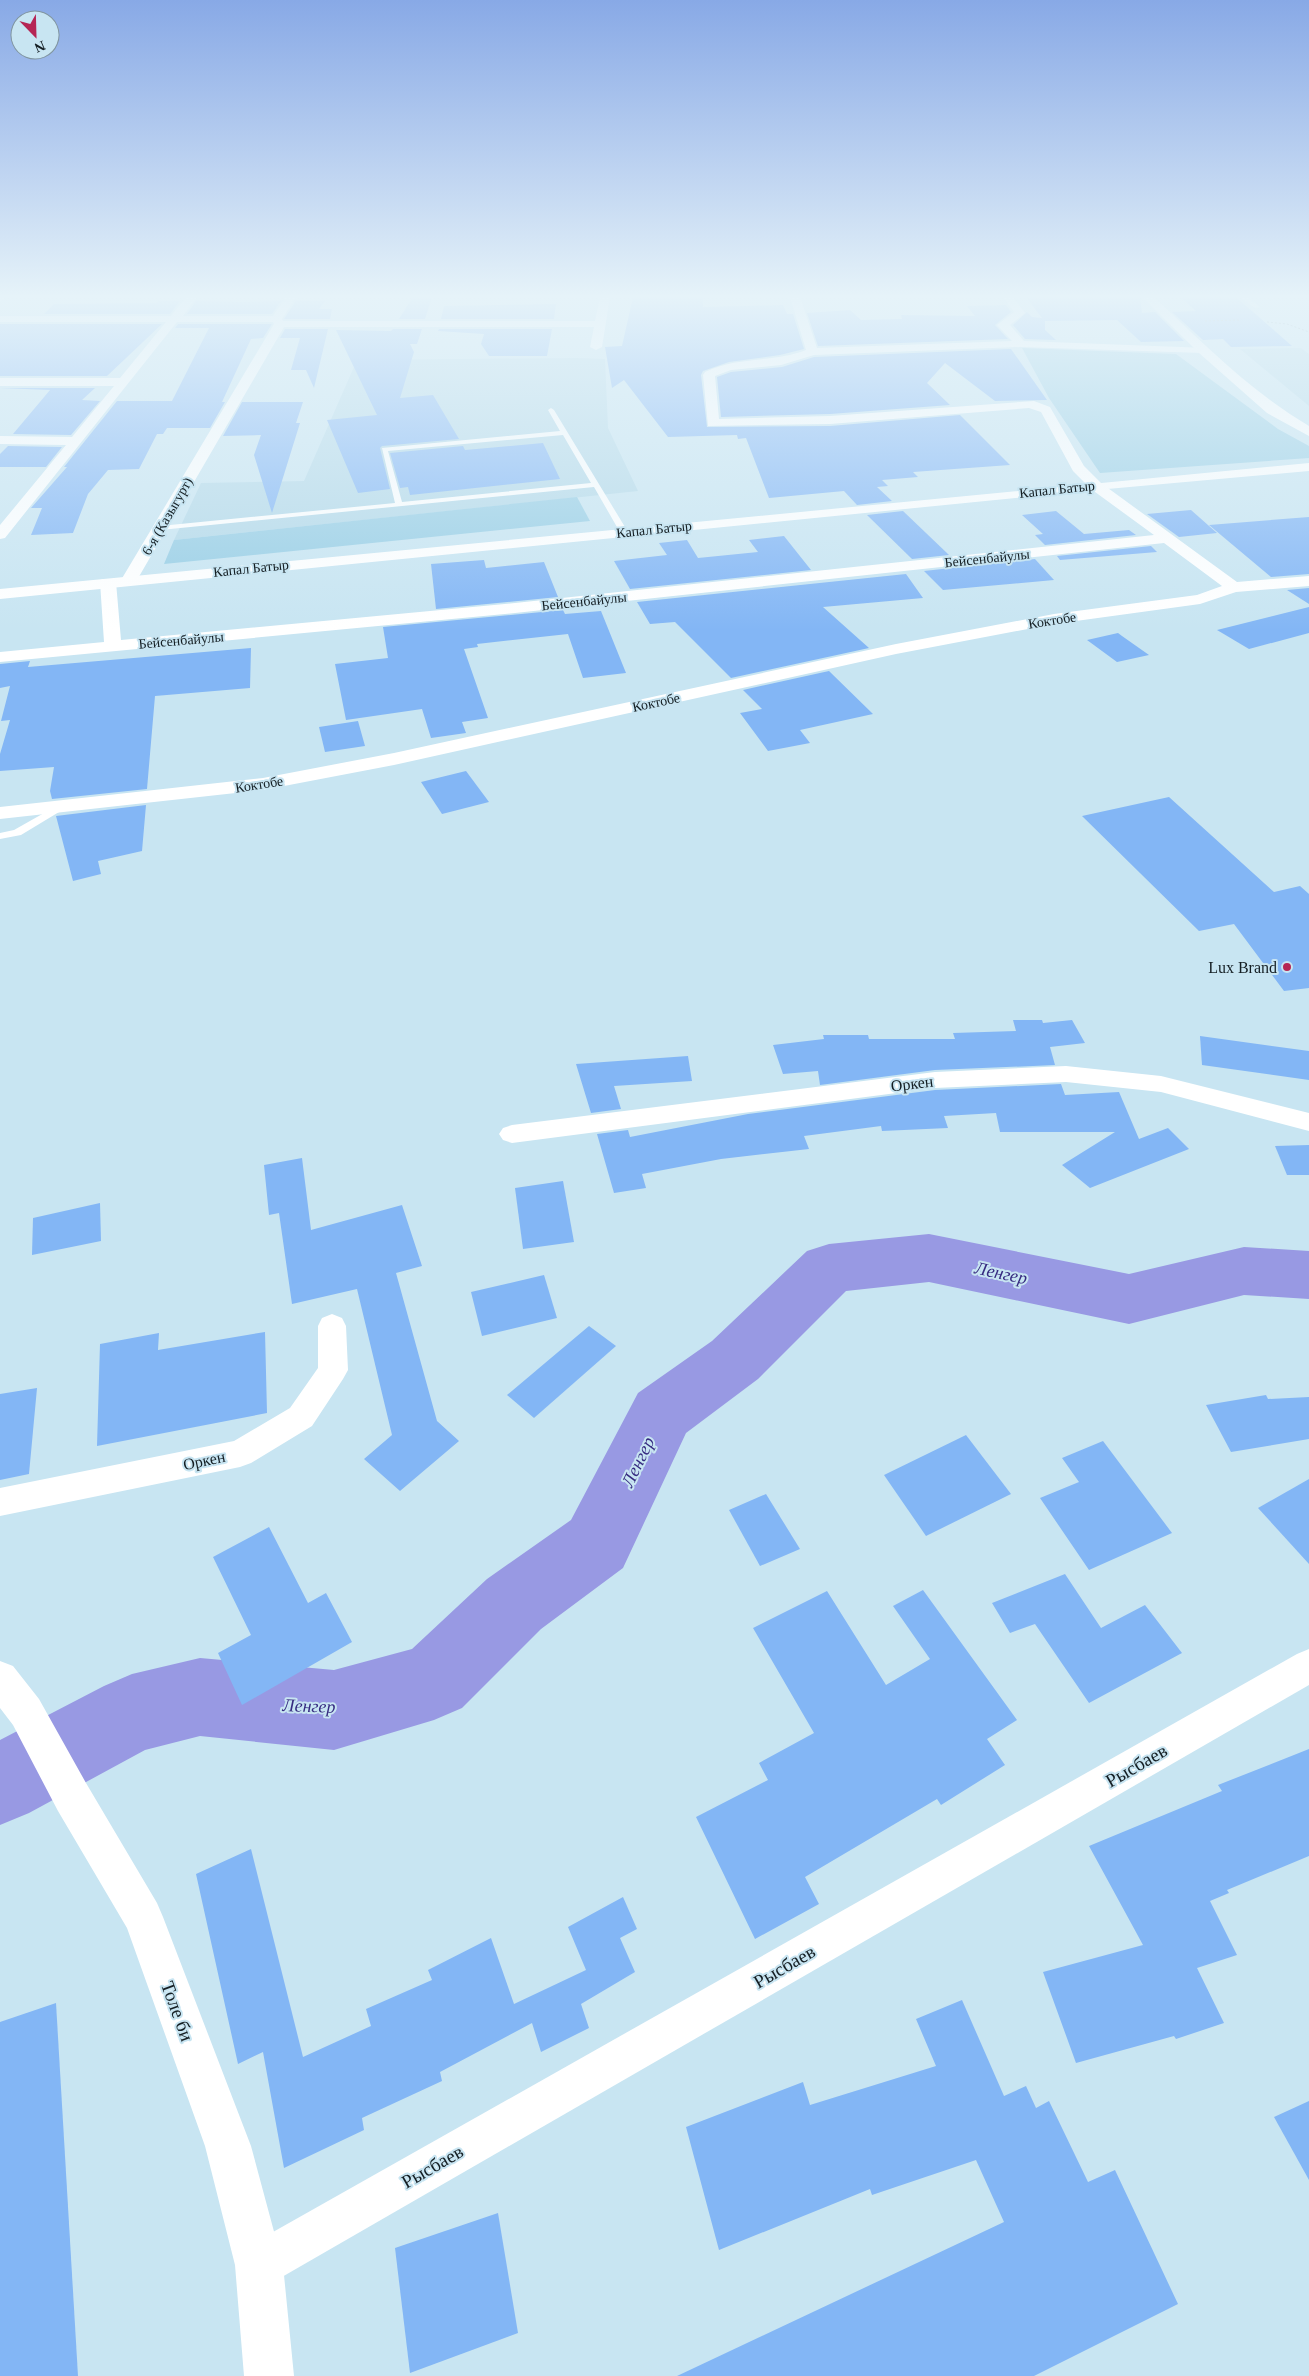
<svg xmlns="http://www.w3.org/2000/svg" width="1309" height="2376" viewBox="0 0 1309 2376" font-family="Georgia,serif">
<rect width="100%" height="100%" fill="#c8e5f2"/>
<g fill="#b4d9e9">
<polygon points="1301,348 1309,354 1309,406 1240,349"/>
<polygon points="577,358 605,359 608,428 638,491 174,540 201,483 304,481 357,360"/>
</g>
<g fill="#98cee5">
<polygon points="1022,348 1176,354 1278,429 1309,446 1309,458 1100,473 1049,398"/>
<polygon points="577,497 590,521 164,564 174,540"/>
</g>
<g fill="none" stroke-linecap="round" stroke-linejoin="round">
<polygon fill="#9899e3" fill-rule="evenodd" points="929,1234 1129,1274 1244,1247 1309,1251 1309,1299 1244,1295 1129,1324 929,1282 846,1291 758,1379 686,1433 623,1568 541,1629 462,1708 434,1720 334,1750 200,1736 145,1750 29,1813 0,1825 0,1740 104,1686 132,1674 200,1658 334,1670 412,1649 487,1579 571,1520 638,1393 712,1341 807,1251 829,1244"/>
</g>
<g fill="#83b6f5">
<polygon points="413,297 432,297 425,319 399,319"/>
<polygon points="633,297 703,297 703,307 783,305 787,314 793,314 804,349 780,355 729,362 703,371 701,375 707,427 830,426 960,415 1010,465 913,472 918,477 882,480 888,486 877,487 892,501 857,505 844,491 769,498 746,438 738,439 737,435 668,437 624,380 612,388 605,347 622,346"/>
<polygon points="1026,297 1140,297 1142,313 1155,312 1184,341 1141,342 1117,320 1045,321 1045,330 1056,340 1025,339 1013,325 1027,312 1032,317 1042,318"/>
<polygon points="1180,297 1236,297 1292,346 1231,347 1223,339 1203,340 1172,312 1196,311"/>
<polygon points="159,301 180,301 170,314 44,314 54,304 156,303"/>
<polygon points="196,301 241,302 281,301 272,314 187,314"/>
<polygon points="296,301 325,301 319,309 332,309 330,319 284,319"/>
<polygon points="556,304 554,319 441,319 444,306"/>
<polygon points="1006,305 1011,312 995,325 1008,339 818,346 807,313 850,310 861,320 902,319 901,315 975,316 967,306"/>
<polygon points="0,324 162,324 107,376 0,376"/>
<polygon points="178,324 272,324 263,338 251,339 222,402 225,402 210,428 167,428 163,434 157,434 139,469 108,470 88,494 73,533 31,535 42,508 31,508 67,467 64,467 117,401 172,401 209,328 175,328"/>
<polygon points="285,329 328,329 314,388 306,370 291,370 300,338 280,338"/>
<polygon points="393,329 422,329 417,344 410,344 414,352 400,398 433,395 459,439 382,446 380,448 390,489 358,493 327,420 377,415 336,330 391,331"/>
<polygon points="439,329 552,329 547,356 489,356 481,344 484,334 438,331"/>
<polygon points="1011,349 1047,400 995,401 945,363 927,383 950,405 830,414 721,417 717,377 731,372 782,367 814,357"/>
<polygon points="0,388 95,388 82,400 100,401 71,435 13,434 50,390"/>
<polygon points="242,402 303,402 296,423 300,423 272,513 254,455 261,435 223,436"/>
<polygon points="543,443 560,479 410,495 408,487 400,488 390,453 463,446 465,450"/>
<polygon points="8,446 62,447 46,467 0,467 0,454"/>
<polygon points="1191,510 1217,533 1179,537 1147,514"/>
<polygon points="903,511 949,555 912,559 867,515"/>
<polygon points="1056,511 1084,534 1129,530 1136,535 1045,545 1035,535 1043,534 1022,515"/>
<polygon points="1309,517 1309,574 1271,577 1209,525"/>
<polygon points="784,536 811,570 630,589 614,561 667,555 659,543 687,540 698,558 758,552 749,540"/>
<polygon points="1151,546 1157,552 1060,560 1057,556"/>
<polygon points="1035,559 1054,580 943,590 924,571"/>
<polygon points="484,560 486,568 544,562 558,597 436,609 431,564"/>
<polygon points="906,574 923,598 823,607 869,648 731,678 675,622 650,624 637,602"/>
<polygon points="1309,588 1309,604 1287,590"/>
<polygon points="1309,607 1309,633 1249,649 1217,630"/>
<polygon points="563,610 565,614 601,611 626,673 583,678 568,634 477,644 478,647 464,649 488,718 462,722 466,733 431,738 422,709 346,720 335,664 388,658 383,627"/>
<polygon points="1118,633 1122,636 1149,655 1117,662 1087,640"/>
<polygon points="251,648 250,688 155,696 147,789 52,799 50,791 54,767 0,771 0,754 10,720 1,721 10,686 0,688 0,664 30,661 28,667"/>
<polygon points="829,671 873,714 800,730 810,743 768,751 740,713 762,709 743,690"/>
<polygon points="358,721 365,746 325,752 319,727"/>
<polygon points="466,771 489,802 442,814 421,782"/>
<polygon points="1169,797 1274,892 1300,886 1309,894 1309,988 1284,991 1234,924 1199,931 1082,816"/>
<polygon points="146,805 142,851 98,861 101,874 73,881 56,816"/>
<polygon points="1013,1020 1042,1020 1043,1023 1072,1020 1085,1043 1050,1047 1055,1065 935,1070 820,1085 818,1071 783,1074 773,1045 824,1039 823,1035 868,1035 869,1039 955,1039 953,1033 1016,1031"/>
<polygon points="1200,1036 1309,1051 1309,1080 1202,1065"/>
<polygon points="688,1056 692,1081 614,1086 621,1109 591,1113 576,1064"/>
<polygon points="1061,1084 1065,1095 1119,1092 1139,1139 1168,1128 1189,1149 1090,1188 1062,1165 1115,1132 1000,1132 996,1113 944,1116 948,1128 882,1131 881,1126 804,1136 809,1149 721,1159 642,1174 646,1188 614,1193 597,1134 628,1130 630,1137 748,1114 935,1090"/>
<polygon points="1309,1145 1309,1175 1287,1175 1275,1146"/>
<polygon points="302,1158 311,1230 402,1205 422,1266 396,1273 437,1421 459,1441 400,1491 364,1459 392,1435 357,1289 292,1304 279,1213 269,1215 264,1165"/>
<polygon points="563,1181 574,1242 523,1249 515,1188"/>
<polygon points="100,1203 101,1241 32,1255 33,1218"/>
<polygon points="544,1275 557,1318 482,1336 471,1292"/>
<polygon points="589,1326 616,1346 534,1418 507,1395"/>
<polygon points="265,1332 267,1413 97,1446 100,1344 159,1333 158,1350"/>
<polygon points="37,1388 29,1474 0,1480 0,1394"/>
<polygon points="1266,1395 1268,1399 1309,1397 1309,1439 1231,1452 1206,1405"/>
<polygon points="966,1435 1011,1494 926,1536 884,1475"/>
<polygon points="1103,1441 1172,1533 1089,1570 1040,1498 1079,1482 1062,1458"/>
<polygon points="1309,1479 1309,1564 1258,1508"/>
<polygon points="766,1494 800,1549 760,1566 729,1510"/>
<polygon points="269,1527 308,1603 326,1593 352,1642 242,1705 218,1653 251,1635 213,1557"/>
<polygon points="1065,1574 1101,1628 1145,1605 1182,1653 1089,1703 1035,1624 1010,1633 992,1603"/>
<polygon points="923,1590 1017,1720 987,1739 1005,1765 941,1805 937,1799 805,1877 819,1904 755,1939 696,1817 768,1780 759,1763 814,1733 753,1628 827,1591 886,1685 930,1659 893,1606"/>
<polygon points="1309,1749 1309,1856 1227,1890 1229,1893 1210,1901 1237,1955 1197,1968 1224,2023 1176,2039 1174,2036 1076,2063 1043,1972 1143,1945 1089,1846 1222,1791 1218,1785"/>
<polygon points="251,1849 303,2057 371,2026 366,2009 432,1980 428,1970 491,1938 514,2004 586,1970 568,1927 623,1897 637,1929 620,1938 635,1972 581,2004 589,2028 541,2052 532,2023 440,2072 442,2081 362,2118 364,2130 284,2168 263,2052 238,2064 196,1874"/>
<polygon points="962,2000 1004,2096 1026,2086 1036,2108 1049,2101 1088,2182 1115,2170 1178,2304 1034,2376 677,2376 1004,2222 976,2160 872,2195 870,2189 719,2250 686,2127 803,2082 810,2105 936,2066 916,2019"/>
<polygon points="56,2003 78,2376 0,2376 0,2022"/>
<polygon points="1309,2101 1309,2180 1274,2117"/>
<polygon points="498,2213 518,2333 410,2373 395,2248"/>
</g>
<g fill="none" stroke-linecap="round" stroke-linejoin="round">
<g stroke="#8da4af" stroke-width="1" stroke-dasharray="2 2" stroke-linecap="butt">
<polyline points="1205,321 1241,320"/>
<polyline points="1267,322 1287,324 1309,332"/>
</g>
<g fill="#fff" fill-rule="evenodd">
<polygon points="1240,297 1247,297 1260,307 1255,308"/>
<path d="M551 408 554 410 628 532 627 534H621L594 487 160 530 156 528 160 526 395 503 382 448 560 431 548 410ZM563 435 591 483 402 502 388 451Z"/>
<polygon points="60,804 64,805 64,809 21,835 0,839 0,833 14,830"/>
</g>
<g fill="#fff" fill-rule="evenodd">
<polygon points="0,297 6,297 0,301"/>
<polygon points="186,297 197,297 183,316 273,316 286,297 296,297 282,319 283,321 595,321 600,297 610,297 602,347 596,350 590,347 594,327 284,327 137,580 129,585 121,580 274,324 273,322 177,322 5,538 0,539 0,525 66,445 0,444 0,436 72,437 114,386 0,386 0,378 120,378 166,322 0,322 0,316 171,316"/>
<path d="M790 297H800L817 348 1012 341 997 325 1014 312 1003 297H1013L1025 313 1010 325 1024 341 1207 348 1209 350 1203 353 1021 347 814 355 781 365 731 370 715 376 719 419 830 416 1034 401 1050 407 1084 466 1101 483 1237 582 1309 576V586L1236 592 1200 604 1054 624 896 654 394 765 263 790 0 819V807L263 778 394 753 896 644 1054 614 1197 595 1222 586 1164 543 515 613 0 662V652L104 642 100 582 102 579H114L116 582 121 640 515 603 1154 535 1091 489 1073 471 1041 412 1029 408 830 424 708 426 703 375 705 372C736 356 773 363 806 350Z"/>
<polygon points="1066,1066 1161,1076 1309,1113 1309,1131 1161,1092 1066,1082 935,1088 512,1143 503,1140 499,1134 503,1128 512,1125 935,1072"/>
<polygon points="332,1314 342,1318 346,1326 348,1370 343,1379 312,1426 251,1463 240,1467 0,1516 0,1488 234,1441 290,1408 318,1368 318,1326 322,1318"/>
<polygon points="1309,1649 1309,1685 275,2281 259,2288 243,2281 236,2265 243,2249 1297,1654"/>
</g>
<g fill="#fff" fill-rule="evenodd">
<path d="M1142 297H1154C1203 343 1251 392 1309 426V436L1267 413 1199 353Z"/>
<polygon points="1309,463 1309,471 1096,490 0,599 0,589"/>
<polygon points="0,1661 13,1666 39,1699 86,1783 157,1903 163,1917 251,2146 283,2265 294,2376 244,2376 235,2265 205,2146 127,1928 58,1811 13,1725 0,1708"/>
</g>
</g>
<linearGradient id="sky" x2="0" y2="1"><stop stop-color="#88a9e6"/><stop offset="0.47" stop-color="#e6f3f9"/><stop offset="1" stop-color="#e6f3f9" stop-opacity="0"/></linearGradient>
<rect width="1309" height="630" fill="url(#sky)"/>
<circle fill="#b52554" stroke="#c8e5f2" stroke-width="2" cx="1287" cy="967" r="5"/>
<g text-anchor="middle" stroke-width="4" stroke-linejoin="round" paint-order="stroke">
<g font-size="14" fill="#141e23" stroke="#c8e5f2">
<text transform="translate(1057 489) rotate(-6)" y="5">Капал Батыр</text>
<text transform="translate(167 516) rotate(-60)" y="5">6-я (Казыгурт)</text>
<text transform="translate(654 529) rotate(-6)" y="5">Капал Батыр</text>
<text transform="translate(987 558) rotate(-6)" y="5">Бейсенбайулы</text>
<text transform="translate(251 568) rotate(-6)" y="5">Капал Батыр</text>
<text transform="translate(584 601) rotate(-6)" y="5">Бейсенбайулы</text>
<text transform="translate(1052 620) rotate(-9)" y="5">Коктобе</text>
<text transform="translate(181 640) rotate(-5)" y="5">Бейсенбайулы</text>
<text transform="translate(656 702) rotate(-12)" y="5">Коктобе</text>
<text transform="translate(259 784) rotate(-9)" y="5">Коктобе</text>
</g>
<g font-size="16" fill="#141e23" stroke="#c8e5f2" text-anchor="end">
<text x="1277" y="973">Lux Brand</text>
</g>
<g font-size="16" fill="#141e23" stroke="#c8e5f2">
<text transform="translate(912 1083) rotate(-7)" y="6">Оркен</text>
<text transform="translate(204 1460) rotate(-12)" y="6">Оркен</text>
</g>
<g font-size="18" font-style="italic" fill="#362b80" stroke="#c8e5f2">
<text transform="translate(1001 1273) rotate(12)" y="6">Ленгер</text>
<text transform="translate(638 1462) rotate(-64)" y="6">Ленгер</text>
<text transform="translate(309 1706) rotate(2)" y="6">Ленгер</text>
</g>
<g font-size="19" fill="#141e23" stroke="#c8e5f2">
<text transform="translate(1136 1765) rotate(-30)" y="7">Рысбаев</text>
<text transform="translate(784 1966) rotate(-30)" y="7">Рысбаев</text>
<text transform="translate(178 2011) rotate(70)" y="7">Толе би</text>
<text transform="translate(432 2166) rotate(-30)" y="7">Рысбаев</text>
</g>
</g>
<g transform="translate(35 35) rotate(157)"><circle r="24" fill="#c8e5f2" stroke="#80959f"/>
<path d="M0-4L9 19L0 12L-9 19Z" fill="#b52554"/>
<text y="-8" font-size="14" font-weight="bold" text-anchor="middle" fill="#141e23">N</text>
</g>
</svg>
